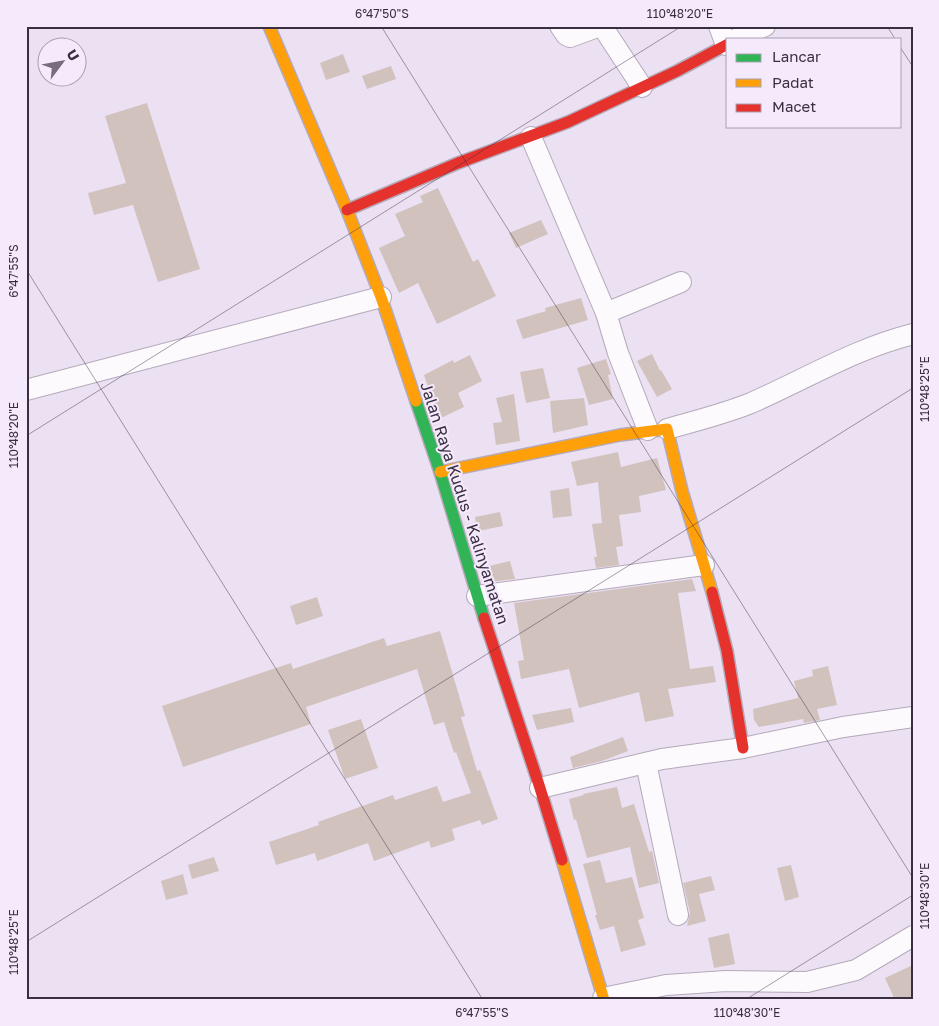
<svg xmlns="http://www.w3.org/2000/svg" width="939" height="1026" viewBox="0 0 939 1026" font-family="'Golos Text',sans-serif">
<rect width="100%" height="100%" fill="#ece0f3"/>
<g fill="#d1c2be">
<polygon points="343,54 350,72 326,80 320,63"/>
<polygon points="391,66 396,79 367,89 362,76"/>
<polygon points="147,103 200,269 158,282 133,205 94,215 88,193 126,183 105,116"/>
<polygon points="438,188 473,262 478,259 496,296 437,324 418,283 399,293 379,248 405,236 395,214 423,202 420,196"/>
<polygon points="541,220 548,234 516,248 509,233"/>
<polygon points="581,298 588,320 523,339 516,320 546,311 545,308"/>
<polygon points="652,354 660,371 661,370 672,389 657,397 637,361"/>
<polygon points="470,355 482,381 458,393 464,407 439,419 424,375 453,360 454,363"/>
<polygon points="606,359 611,374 608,375 613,399 589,405 577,368"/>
<polygon points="543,368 550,398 526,403 520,372"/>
<polygon points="514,394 520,441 496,445 493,423 502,422 496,398"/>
<polygon points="584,398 588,425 553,433 550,401"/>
<polygon points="618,452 621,467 657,458 666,490 639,496 641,512 619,515 623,546 616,547 619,565 596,568 594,557 597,557 592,524 602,523 598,482 577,486 571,462"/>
<polygon points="569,488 572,516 553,518 550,491"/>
<polygon points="500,512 503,526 478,531 475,517"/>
<polygon points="510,561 515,579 489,582 485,567"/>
<polygon points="692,579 696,591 678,593 690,669 713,666 716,682 668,689 674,716 645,722 639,692 579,708 569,669 521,679 518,661 524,660 514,603"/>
<polygon points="317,597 323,616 296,625 290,606"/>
<polygon points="440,631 465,716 461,717 477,771 480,770 498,819 482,825 480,820 452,829 455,840 431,848 429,841 374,861 368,843 317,861 315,853 276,865 269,842 319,825 318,822 393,795 395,800 437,786 443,802 471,793 456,752 454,753 444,722 434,725 417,669 306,707 311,724 183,767 162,706 291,663 293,669 384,638 387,646"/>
<polygon points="828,666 837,705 817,709 820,720 804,723 803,719 759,727 754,720 753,709 798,698 794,681 813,676 812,670"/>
<polygon points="571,708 574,722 537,730 532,715"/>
<polygon points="361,719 378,768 345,779 328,730"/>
<polygon points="623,737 628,751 602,761 573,768 570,757"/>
<polygon points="617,787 622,808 634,804 649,852 652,851 659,883 639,888 630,847 587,858 576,819 574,820 569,799 584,795 583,794"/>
<polygon points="214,857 219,871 192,879 188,865"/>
<polygon points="600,860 606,883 632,877 644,918 638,920 646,945 621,952 614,926 600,930 595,915 597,915 583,864"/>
<polygon points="791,865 799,897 785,901 777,868"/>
<polygon points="183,874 188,894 166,900 161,881"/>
<polygon points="711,876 715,890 699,894 706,921 687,926 690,913 683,883"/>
<polygon points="729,933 735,964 714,968 708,938"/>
<polygon points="913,965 913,1000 895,1000 885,978"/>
</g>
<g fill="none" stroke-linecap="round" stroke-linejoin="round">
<defs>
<g id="street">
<polyline points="560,26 566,35 570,37 600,26"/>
<polyline points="602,26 642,87"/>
<polyline points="719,26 726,45"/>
<polyline points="736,39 765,26"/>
<polyline points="531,137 606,313 618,353 648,430"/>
<polyline points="606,313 681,282"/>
<polyline points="26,390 381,297"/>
<path d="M667 429C695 421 724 414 751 403 806 379 854 349 913 334"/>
<polyline points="477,596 704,565"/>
<polyline points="646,763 678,915"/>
<polyline points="540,788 662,759 743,748 843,727 913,717"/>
<polyline points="603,998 666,985 726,981 807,982 856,970 913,936"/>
</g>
<polyline id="fast" points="416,401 440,472 484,618"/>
<g id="slow">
<polyline points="269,26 347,210 381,297 416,401"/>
<polyline points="440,472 620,435 667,429 682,491 712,592"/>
<polyline points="562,860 604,1000"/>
</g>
<g id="jam">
<polyline points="347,210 458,163 568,122 677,71 728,44"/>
<polyline points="712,592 727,651 743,748"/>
<polyline points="484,618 540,788 562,860"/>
</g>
</defs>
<use href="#street" stroke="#b4aaba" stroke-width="22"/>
<use href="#fast" stroke="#b4aaba" stroke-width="14"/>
<use href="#slow" stroke="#b4aaba" stroke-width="14"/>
<use href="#jam" stroke="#b4aaba" stroke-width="14"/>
<use href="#street" stroke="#fcfafd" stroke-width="20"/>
<use href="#fast" stroke="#30b455" stroke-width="11"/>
<use href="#slow" stroke="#ff9f0a" stroke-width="11"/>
<use href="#jam" stroke="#e5322d" stroke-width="11"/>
</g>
<path fill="none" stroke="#3a2f40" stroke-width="1" stroke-opacity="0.45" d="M381 26 913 878M887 26 895 39M900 47 913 67M26 269 483 1000M26 436 682 26M26 942 913 388M745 1000 913 895"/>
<g text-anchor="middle" stroke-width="4" stroke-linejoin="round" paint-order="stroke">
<g font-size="16" fill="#3a2f40" stroke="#f5eafc">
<text transform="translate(465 503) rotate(72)" y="6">Jalan Raya Kudus - Kalinyamatan</text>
</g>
</g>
<rect width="939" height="1026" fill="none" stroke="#f5eafc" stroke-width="55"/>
<rect x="726" y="38" width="175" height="90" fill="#f5eafc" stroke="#aa9fb1"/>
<rect x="736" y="54" width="25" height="8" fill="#30b455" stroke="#aa9fb1"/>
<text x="772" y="62" font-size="15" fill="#3a2f40">Lancar</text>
<rect x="736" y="79" width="25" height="8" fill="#ff9f0a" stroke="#aa9fb1"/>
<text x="772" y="88" font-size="15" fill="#3a2f40">Padat</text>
<rect x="736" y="104" width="25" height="8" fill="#e5322d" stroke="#aa9fb1"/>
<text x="772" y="112" font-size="15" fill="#3a2f40">Macet</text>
<g transform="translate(62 62) rotate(58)"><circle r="24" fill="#f5eafc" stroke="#aa9fb1"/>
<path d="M0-4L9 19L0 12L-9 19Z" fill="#786d7f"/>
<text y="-8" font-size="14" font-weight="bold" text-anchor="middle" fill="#3a2f40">U</text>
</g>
<rect x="28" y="28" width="884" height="970" fill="none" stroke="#3a2f40" stroke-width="2"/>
<g font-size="12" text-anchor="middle" fill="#3a2f40">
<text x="382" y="18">6°47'50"S</text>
<text x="680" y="18">110°48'20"E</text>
<text transform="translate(14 271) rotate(-90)" y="4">6°47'55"S</text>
<text transform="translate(925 389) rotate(-90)" y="4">110°48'25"E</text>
<text transform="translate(14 435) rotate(-90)" y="4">110°48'20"E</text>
<text transform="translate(925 896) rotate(-90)" y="4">110°48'30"E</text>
<text transform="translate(14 942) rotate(-90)" y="4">110°48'25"E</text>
<text x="482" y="1017">6°47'55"S</text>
<text x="747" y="1017">110°48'30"E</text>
</g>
</svg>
